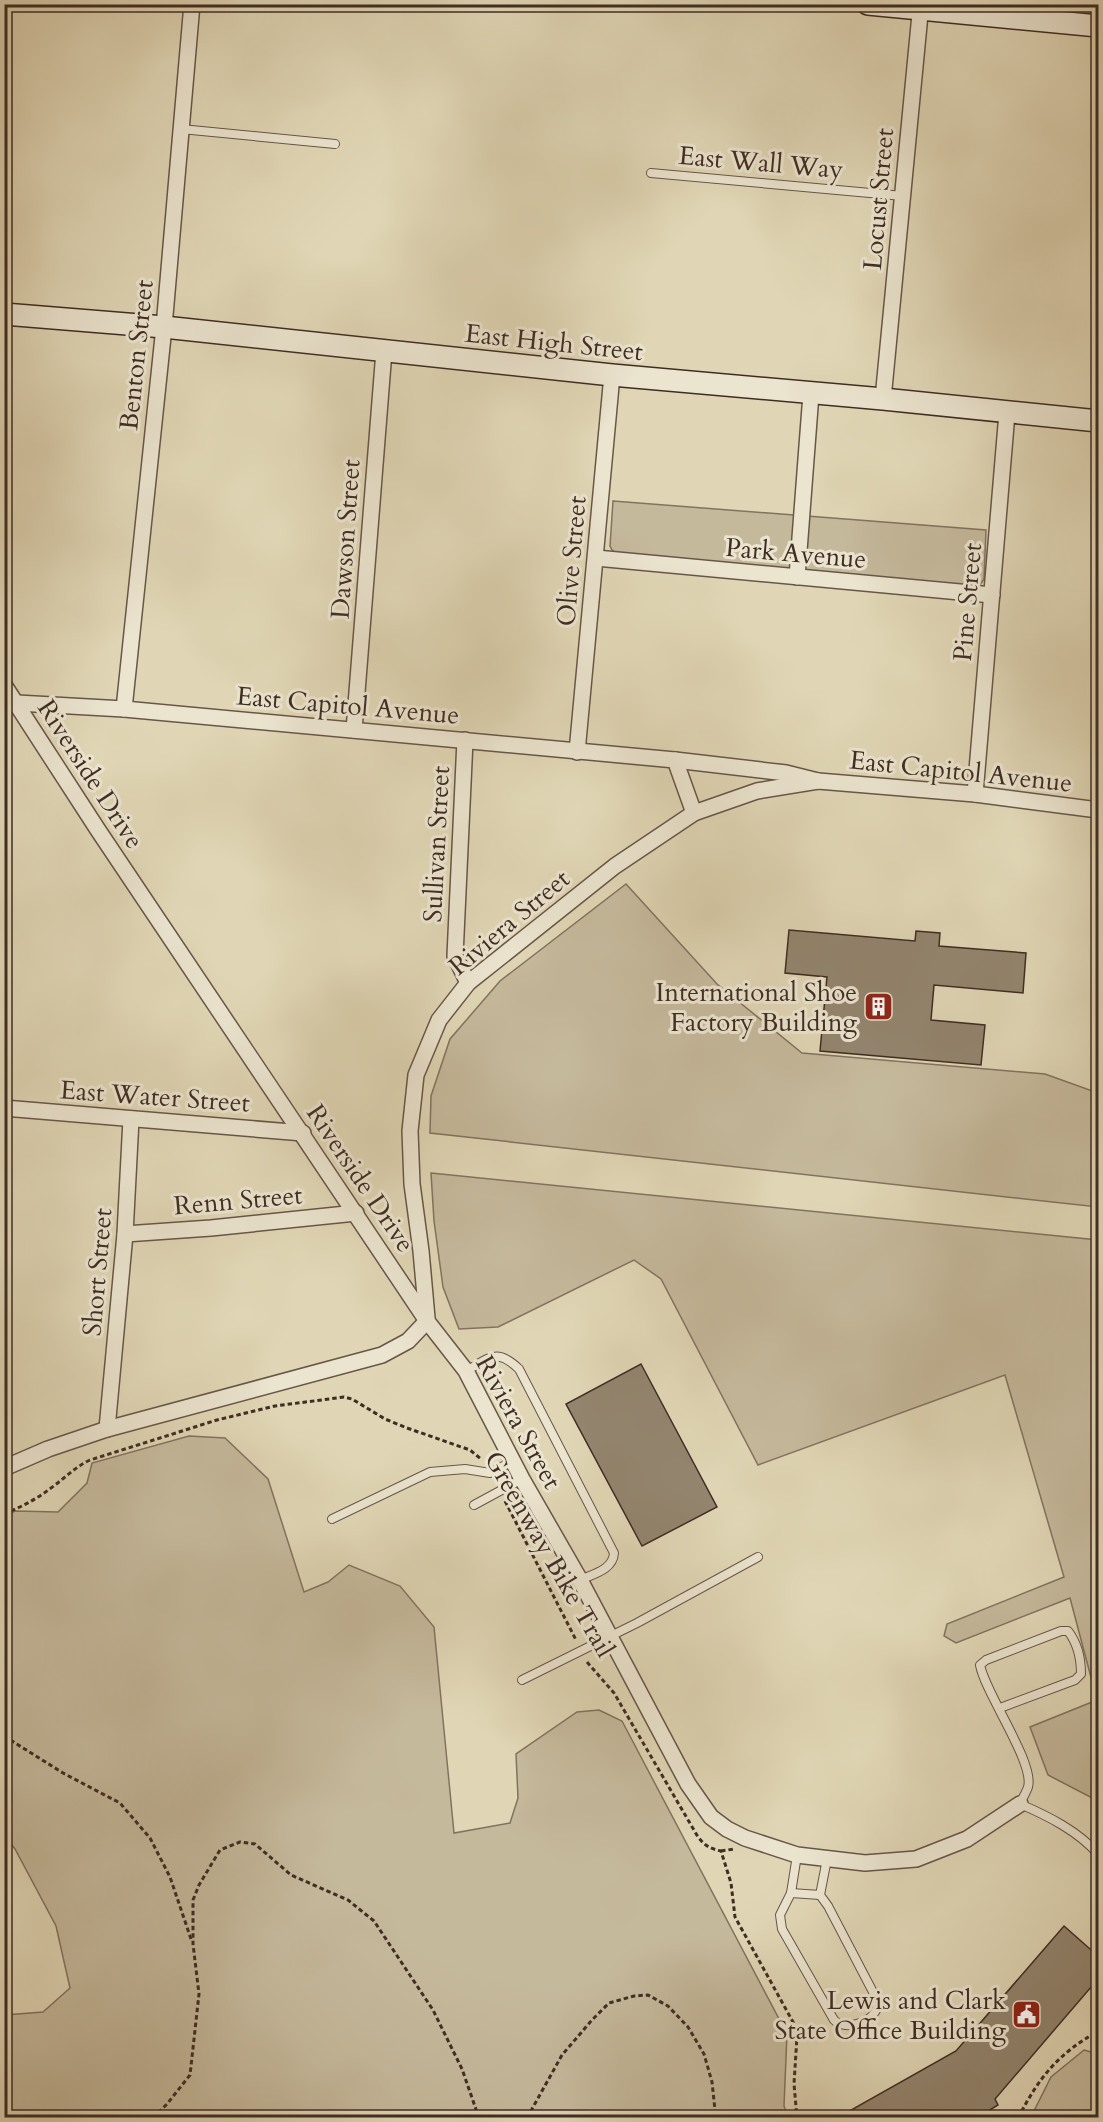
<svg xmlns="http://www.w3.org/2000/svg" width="1103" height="2122" viewBox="0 0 1103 2122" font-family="Cardo,serif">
<rect width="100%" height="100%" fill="#e0d6b5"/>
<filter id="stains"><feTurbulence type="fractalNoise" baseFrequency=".00333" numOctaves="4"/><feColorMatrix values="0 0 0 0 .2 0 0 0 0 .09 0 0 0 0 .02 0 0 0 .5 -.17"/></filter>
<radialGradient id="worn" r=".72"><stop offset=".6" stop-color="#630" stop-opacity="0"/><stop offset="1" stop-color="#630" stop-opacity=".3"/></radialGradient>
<g fill="#c5b99c" stroke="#827360" stroke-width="1.5">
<polygon points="989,5 1098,5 1098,16"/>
<polygon points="613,501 986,530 984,579 980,585 973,586 616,553 612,550 610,546"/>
<polygon points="626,884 717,984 802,1053 1045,1074 1098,1093 1098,1207 430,1133 431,1096 450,1039 500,981"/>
<polygon points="431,1173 1098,1240 1098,1801 1048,1775 1030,1727 1097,1700 1070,1598 956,1643 944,1636 947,1624 1064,1577 1005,1375 758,1465 661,1279 634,1260 498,1327 459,1329 443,1287 434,1221"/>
<polygon points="189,1436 225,1438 268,1479 304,1592 328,1582 349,1565 400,1586 434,1627 454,1833 510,1823 518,1798 516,1754 577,1712 599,1710 622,1721 787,2034 784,2106 788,2117 5,2117 5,2015 43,2012 70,1988 56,1926 15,1849 5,1836 5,1518 15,1511 58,1512 87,1483 92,1463"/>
<polygon points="1084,2050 1098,2054 1098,2117 1031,2117 1051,2077"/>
</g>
<g fill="#93856f" stroke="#3f2d24" stroke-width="1.5">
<polygon points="789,930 915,941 916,931 940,933 939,946 1026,953 1023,993 934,985 931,1020 985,1025 981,1065 820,1051 827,977 785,973"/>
<polygon points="641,1364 717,1507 642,1546 566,1404"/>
<polygon points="1064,1926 1098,1956 1098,1979 995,2099 998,2105 977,2118 837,2118 956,2051"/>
</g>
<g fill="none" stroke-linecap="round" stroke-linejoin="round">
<defs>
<g id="lane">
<polyline points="181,129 335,144"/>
<polyline points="651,173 903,196"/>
<path d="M466 1371C490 1358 496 1347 519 1369L614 1553C613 1570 593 1574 580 1580"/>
<polyline points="474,1505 522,1479"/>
<polyline points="332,1519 430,1472 465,1469 490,1473 513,1461"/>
<polyline points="522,1680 637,1623 758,1557"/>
<path d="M1000 1708 1075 1680 1081 1674C1081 1658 1078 1644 1068 1631H1061L986 1660 980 1665C985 1693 1035 1763 1028 1787 1026 1793 1022 1799 1020 1804 1048 1816 1078 1831 1098 1854"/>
<path d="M797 1855 791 1893 780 1915 782 1929 834 2020C844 2031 872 2023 877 2008 878 2004 875 1998 874 1994L828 1906 820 1895 827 1859"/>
<polyline points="791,1893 820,1895"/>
</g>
<g id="street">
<polyline points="883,399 921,4"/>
<polyline points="596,558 992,595"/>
<polyline points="797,577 811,394"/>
<polyline points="4,685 98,830 427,1321 466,1371 522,1479 580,1580 688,1784 711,1817 727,1829 745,1838 797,1855 865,1863 916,1859 967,1839 1020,1804"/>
<polyline points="17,703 124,709 675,760 694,813"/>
<polyline points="124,709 164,327 192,4"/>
<polyline points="354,730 384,351"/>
<polyline points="465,740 455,956 468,983"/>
<polyline points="577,752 612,375"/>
<polyline points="675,760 786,773 818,781 975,794 1098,810"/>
<polyline points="975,794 1007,413"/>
<polyline points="4,1108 303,1133"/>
<polyline points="125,1234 211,1228 356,1213"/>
<polyline points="427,1318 421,1251 412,1184 410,1131 416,1075 439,1020 468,983 615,866 694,813 757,791 818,781"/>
<polyline points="107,1429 125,1234 131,1119"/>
<polyline points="4,1468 48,1449 107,1429 382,1355 408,1341 427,1321"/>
</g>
<g id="secondary">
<polyline points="868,4 1098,26"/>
<polyline points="4,314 164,327 612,375 883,399 1098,421"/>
</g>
</defs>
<use href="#lane" stroke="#675748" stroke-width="10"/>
<use href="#street" stroke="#675748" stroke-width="18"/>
<use href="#secondary" stroke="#3f2d24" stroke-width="24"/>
<g stroke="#3f2d24" stroke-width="3" stroke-dasharray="4.5 3" stroke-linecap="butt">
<polyline points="505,1501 576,1640"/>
<path d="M4 1514C21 1507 37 1499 51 1488 65 1478 75 1467 90 1460L217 1420 275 1406 344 1397 352 1399 385 1419 407 1428 470 1450 481 1459"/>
<path d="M587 1662 614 1693 698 1837C705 1846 711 1849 721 1851L731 1883 735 1917 793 2022 797 2036 794 2084 797 2118"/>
<polyline points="4,1736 63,1773 120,1803 150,1838 170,1877 191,1939"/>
<polyline points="721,1851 734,1849"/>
<polyline points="153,2118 167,2104 190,2075 199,1994 193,1944 193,1900 199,1885 220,1850 240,1842 255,1844 291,1875 348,1900 374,1921 433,2010 462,2069 479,2118"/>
<polyline points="527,2118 562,2055 592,2020 609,2003 634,1996 648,1995 668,2006 688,2027 704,2054 712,2082 715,2110 714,2118"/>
<path d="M1018 2118C1040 2076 1057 2055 1098 2031"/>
</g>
<use href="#lane" stroke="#ebe4cf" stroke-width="8"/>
<use href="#street" stroke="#ebe4cf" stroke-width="15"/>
<use href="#secondary" stroke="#ebe4cf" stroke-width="21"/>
</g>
<defs>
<symbol id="building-square" viewBox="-11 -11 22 22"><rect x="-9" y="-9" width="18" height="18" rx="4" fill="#8f2418" stroke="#ebe4cf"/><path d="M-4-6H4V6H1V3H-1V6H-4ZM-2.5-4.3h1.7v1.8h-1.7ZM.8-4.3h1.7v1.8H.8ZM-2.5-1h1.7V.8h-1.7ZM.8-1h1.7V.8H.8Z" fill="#fff"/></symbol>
<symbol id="civic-square" viewBox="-11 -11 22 22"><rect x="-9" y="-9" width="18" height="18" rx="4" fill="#8f2418" stroke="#ebe4cf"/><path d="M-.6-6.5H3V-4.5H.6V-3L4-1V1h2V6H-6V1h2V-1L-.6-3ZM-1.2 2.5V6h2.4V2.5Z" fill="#fff"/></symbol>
</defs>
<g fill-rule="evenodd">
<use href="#building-square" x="862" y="990" width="33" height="33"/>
<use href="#civic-square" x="1010" y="1998" width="33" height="33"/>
</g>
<g text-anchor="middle" stroke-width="6" stroke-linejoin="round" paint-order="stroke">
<g font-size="26" fill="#3f2d24" stroke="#ebe4cf">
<text transform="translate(761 162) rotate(5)" y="9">East Wall Way</text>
<text transform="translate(878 199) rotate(-85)" y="9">Locust Street</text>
<text transform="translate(554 342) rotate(6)" y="9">East High Street</text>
<text transform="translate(136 355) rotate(-84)" y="9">Benton Street</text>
<text transform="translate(345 539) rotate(-86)" y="9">Dawson Street</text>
<text transform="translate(796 553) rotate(5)" y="9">Park Avenue</text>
<text transform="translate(571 561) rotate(-85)" y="9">Olive Street</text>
<text transform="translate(967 602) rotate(-85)" y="9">Pine Street</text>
<text transform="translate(348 705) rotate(5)" y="9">East Capitol Avenue</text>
<text transform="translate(961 771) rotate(6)" y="9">East Capitol Avenue</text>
<text transform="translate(91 774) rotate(57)" y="9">Riverside Drive</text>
<text transform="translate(436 844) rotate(-87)" y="9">Sullivan Street</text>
<text transform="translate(509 922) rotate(-40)" y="9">Riviera Street</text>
<text transform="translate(155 1096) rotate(4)" y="9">East Water Street</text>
<text transform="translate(361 1178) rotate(56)" y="9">Riverside Drive</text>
<text transform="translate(238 1200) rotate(-5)" y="9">Renn Street</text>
<text transform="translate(97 1272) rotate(-85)" y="9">Short Street</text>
<text transform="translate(519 1422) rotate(61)" y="9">Riviera Street</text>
<text transform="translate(550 1554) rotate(60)" y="9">Greenway Bike Trail</text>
</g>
<g font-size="26" fill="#3f2d24" stroke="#ebe4cf" text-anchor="end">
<text x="857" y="1001">International Shoe<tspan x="857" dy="30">Factory Building</tspan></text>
<text x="1006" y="2009">Lewis and Clark<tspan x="1006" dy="30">State Office Building</tspan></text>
</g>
</g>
<rect width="1103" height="2122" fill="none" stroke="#e0d6b5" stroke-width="24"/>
<rect x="6" y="6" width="1091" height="2110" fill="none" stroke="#3f2d24" stroke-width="3"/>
<rect x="12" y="12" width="1079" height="2098" fill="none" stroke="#3f2d24" stroke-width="1.5"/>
<rect width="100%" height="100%" filter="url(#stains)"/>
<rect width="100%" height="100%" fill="url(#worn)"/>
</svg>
